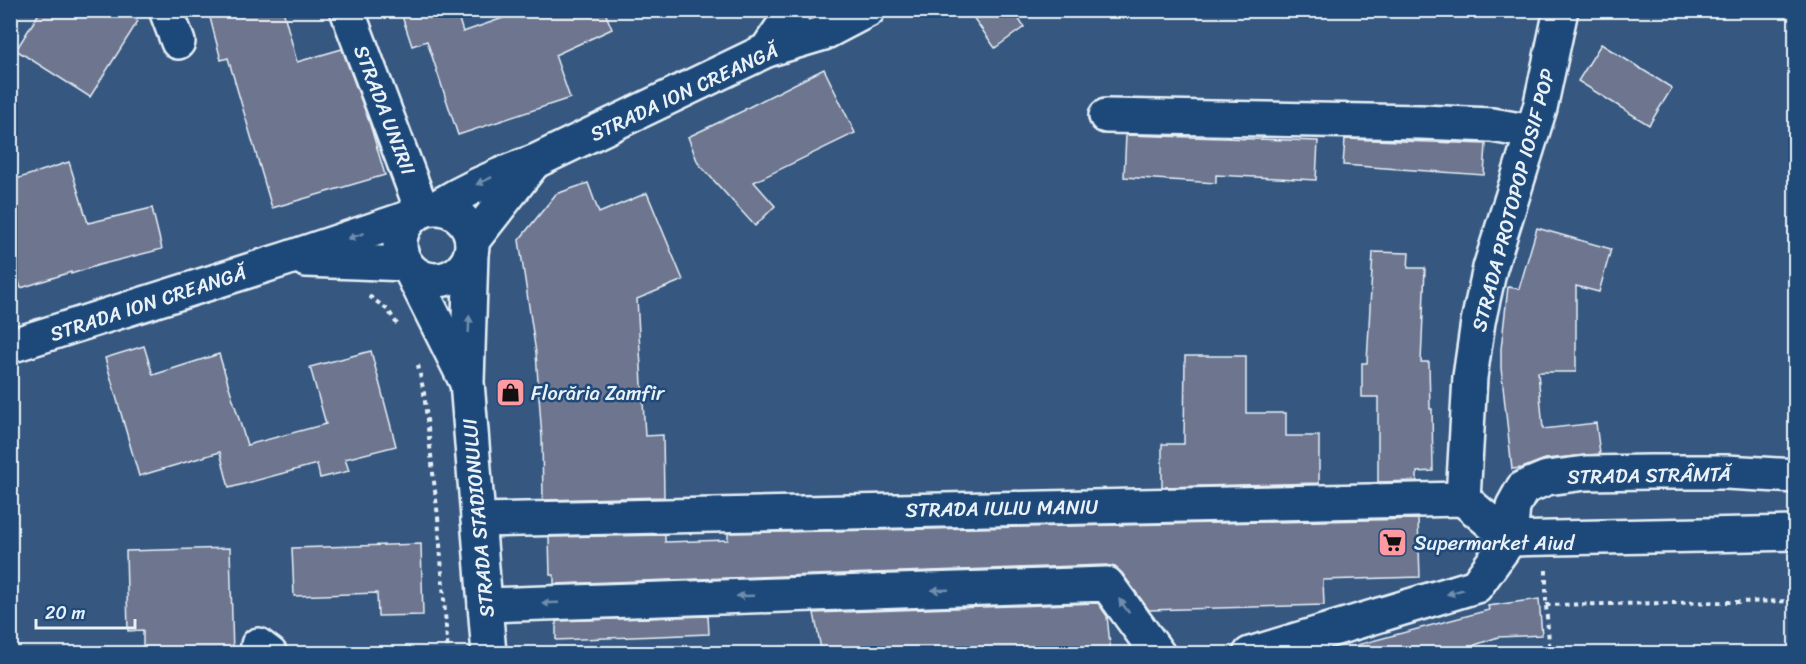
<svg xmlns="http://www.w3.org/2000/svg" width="1806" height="664" viewBox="0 0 1806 664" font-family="Sriracha,sans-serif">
<rect width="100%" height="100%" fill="#365780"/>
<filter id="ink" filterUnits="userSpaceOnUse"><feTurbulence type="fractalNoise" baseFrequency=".0167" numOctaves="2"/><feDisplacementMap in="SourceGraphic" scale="12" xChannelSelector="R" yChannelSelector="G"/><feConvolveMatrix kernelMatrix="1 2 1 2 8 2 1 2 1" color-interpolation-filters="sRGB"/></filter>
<g filter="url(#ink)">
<g fill="#6d748f" stroke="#e8f1f8" stroke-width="1.5">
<polygon points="41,10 122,10 138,21 90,97 16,50"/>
<polygon points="208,10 283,10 297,62 342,49 369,121 385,175 272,208 228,58 221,60"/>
<polygon points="400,10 456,10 463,32 526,10 604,10 612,29 555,55 570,98 458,135 427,41 412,46"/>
<polygon points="968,10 1013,10 1024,27 995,48"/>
<polygon points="1601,44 1672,88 1649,125 1578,81"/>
<polygon points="824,69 855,133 754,182 775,206 755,226 698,163 688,137 745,110 745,109"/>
<polygon points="1126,135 1318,141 1316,180 1216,175 1216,183 1124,177"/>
<polygon points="1345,139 1486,144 1484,175 1343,165"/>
<polygon points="69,162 88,223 152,208 162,249 99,265 71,274 71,272 21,288 10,255 10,181"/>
<polygon points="588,183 599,213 647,193 683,280 637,299 645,436 663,435 664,497 543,500 542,439 536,353 519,240 556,194"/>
<polygon points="1537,228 1611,249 1599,292 1576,286 1576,372 1538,372 1543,429 1596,423 1600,454 1545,459 1522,468 1512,469 1501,368 1501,349 1508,287 1519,289"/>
<polygon points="1373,252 1409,253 1408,268 1425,268 1421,362 1429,362 1430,409 1432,409 1433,471 1417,472 1417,481 1378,482 1378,397 1362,397 1362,363 1367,363"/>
<polygon points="144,346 153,375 219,354 247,445 326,424 310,367 371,351 396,446 345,459 349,471 320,478 317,464 229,488 220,452 139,476 105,358"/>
<polygon points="1185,356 1246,356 1246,413 1286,413 1286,436 1319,436 1319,483 1162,487 1162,444 1184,444"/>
<polygon points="1418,519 1420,577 1323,580 1324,605 1149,610 1122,573 1115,567 1106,565 554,584 554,575 550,575 549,537 665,535 665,542 728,540 728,533"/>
<polygon points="421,544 423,615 378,616 377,593 294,596 292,548"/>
<polygon points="230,548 233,654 143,654 143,630 128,631 126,551"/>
<polygon points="1539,599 1542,635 1498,637 1475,645 1462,654 1358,654 1357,645 1489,610 1488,606"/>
<polygon points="1098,603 1107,616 1111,654 822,654 814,613"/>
<polygon points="708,616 709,634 556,640 556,621"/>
</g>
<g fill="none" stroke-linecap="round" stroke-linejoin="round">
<defs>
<g id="minor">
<polyline points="166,10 178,42"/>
<polyline points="347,10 422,210"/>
<polyline points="767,50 824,33 868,10"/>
<polyline points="1106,116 1421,122 1492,125 1532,132"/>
<polyline points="1463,499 1470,377 1478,322 1490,268 1540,108 1561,10"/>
<polyline points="478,520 1463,499 1510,539 1796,533"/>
<polyline points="1510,539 1513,506 1523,488 1547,478 1586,473 1651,472 1726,472 1796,476"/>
<polyline points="485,605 1107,584 1158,654"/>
<polyline points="258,645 270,654"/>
<polyline points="1250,654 1476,586 1510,539"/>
</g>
<g id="major">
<path d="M437 207C468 188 500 174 534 162L767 50 794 10"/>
<circle cx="436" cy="244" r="36"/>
<polyline points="472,241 534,162"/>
<polyline points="471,253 467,382 489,654"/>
<polyline points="306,260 406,264"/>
<polyline points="410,269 466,381"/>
<polyline points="10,346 286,259 411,217"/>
</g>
</defs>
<use href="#minor" stroke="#e8f1f8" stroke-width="38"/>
<use href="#major" stroke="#e8f1f8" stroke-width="38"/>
<g stroke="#e8f1f8" stroke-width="4" stroke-dasharray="4.5 4.5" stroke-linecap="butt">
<polyline points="369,296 388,310 397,324"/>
<polyline points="418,365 424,393 438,517 448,654"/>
<polyline points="1546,570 1546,605 1550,654"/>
<polyline points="1546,605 1796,601"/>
</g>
<use href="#minor" stroke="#1f4a7a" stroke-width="33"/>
<use href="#major" stroke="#1f4a7a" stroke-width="33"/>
</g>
<defs><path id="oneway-solid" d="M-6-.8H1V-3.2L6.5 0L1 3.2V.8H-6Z" transform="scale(1.5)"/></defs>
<g fill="#6f8dac">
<use href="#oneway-solid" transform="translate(484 181) rotate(155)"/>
<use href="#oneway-solid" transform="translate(356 236) rotate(161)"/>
<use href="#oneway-solid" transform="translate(469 324) rotate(-88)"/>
<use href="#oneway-solid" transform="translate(940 590) rotate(178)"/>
<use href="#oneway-solid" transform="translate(1455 592) rotate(163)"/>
<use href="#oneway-solid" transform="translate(745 596) rotate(178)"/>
<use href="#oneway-solid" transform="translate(550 603) rotate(178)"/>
<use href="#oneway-solid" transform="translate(1124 606) rotate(-126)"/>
</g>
</g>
<defs>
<symbol id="shop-square" viewBox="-11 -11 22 22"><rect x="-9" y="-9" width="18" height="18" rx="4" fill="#ff9aa2" stroke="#1f4a7a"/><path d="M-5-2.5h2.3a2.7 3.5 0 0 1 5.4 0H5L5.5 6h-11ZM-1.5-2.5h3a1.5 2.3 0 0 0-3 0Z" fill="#111"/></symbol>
<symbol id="supermarket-square" viewBox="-11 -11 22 22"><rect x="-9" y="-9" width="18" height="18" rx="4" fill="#ff9aa2" stroke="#1f4a7a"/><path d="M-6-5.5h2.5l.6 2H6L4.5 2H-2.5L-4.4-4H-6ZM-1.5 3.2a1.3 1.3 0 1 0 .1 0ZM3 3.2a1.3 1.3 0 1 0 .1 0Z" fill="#111"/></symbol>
</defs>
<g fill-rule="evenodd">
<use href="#shop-square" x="494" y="376" width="33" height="33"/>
<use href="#supermarket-square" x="1376" y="526" width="33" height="33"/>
</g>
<g text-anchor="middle" stroke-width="5" stroke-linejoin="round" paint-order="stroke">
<g font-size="20" fill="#e8f1f8" stroke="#1f4a7a">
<text transform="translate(684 92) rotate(-25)" y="7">STRADA ION CREANGĂ</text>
<text transform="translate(385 110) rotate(69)" y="7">STRADA UNIRII</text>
<text transform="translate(1513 200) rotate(-75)" y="7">STRADA PROTOPOP IOSIF POP</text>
<text transform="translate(148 303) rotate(-18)" y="7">STRADA ION CREANGĂ</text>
<text transform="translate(1649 475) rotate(-1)" y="7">STRADA STRÂMTĂ</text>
<text transform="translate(1002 508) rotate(-1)" y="7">STRADA IULIU MANIU</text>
<text transform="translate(478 518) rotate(-95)" y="7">STRADA STADIONULUI</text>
</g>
<g font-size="20" fill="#e8f1f8" stroke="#1f4a7a" text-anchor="start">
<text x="531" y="400">Florăria Zamfir</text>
<text x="1414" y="550">Supermarket Aiud</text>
</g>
</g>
<rect width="1806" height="664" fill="none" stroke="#1f4a7a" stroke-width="36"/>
<rect x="18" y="18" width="1770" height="628" fill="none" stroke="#e8f1f8" stroke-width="2" filter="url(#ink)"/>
<path d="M36 619v9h99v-9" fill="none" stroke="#e8f1f8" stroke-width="3"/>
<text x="45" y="619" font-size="18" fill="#e8f1f8" stroke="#1f4a7a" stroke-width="4.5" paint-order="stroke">20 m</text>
</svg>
